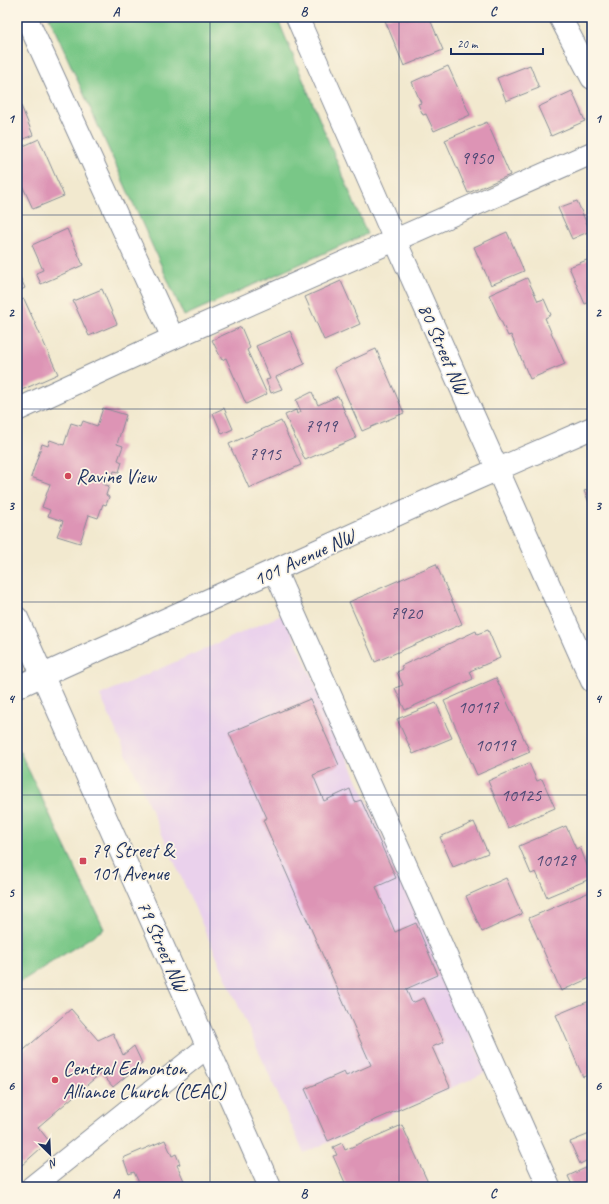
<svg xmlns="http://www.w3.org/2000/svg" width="609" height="1204" viewBox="0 0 609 1204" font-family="Caveat,sans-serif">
<rect width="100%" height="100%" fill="#fcf5e5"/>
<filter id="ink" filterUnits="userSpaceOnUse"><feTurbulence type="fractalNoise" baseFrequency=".025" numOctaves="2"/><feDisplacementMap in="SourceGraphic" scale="8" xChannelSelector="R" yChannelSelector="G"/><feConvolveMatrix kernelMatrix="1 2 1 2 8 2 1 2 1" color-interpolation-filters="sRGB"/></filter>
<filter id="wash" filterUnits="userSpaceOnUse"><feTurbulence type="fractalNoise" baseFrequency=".012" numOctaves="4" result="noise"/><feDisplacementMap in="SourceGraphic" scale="16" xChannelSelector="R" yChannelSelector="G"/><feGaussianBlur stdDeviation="0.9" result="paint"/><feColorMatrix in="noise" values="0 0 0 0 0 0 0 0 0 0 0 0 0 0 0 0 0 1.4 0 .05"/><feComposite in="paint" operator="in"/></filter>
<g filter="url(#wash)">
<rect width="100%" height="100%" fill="#f2e9cf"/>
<polygon fill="#ead1ec" points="284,614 487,1072 304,1153 100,695"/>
<g fill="#79c787" stroke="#4a7b72">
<polygon points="49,17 277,17 367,234 184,316"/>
<polygon points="17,752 20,752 104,929 17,984"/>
</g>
<g id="blocks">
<g fill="#dd94b5">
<polygon points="386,17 429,17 443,50 404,66 384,18"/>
<polygon points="530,65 539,88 506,101 497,78"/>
<polygon points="448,66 470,115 434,131 426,114 423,115 418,104 421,103 412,82"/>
<polygon points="572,91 585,121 551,136 538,107"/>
<polygon points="17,96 33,135 17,142"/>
<polygon points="487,122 510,175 468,193 445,140"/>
<polygon points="39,139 64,196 33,209 17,174 17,149"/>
<polygon points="577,201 590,231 572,239 558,208"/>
<polygon points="67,229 83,265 41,284 36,273 43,270 32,245"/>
<polygon points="507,232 524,271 491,285 474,247"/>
<polygon points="592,258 592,301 585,304 569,267"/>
<polygon points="17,270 25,288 17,292"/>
<polygon points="527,278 538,301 544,299 551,315 545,318 565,364 530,379 511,335 508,336 489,295"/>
<polygon points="341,281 360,324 324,340 305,297"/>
<polygon points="102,289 117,324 89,336 73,301"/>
<polygon points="24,299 58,374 17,392 17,302"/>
<polygon points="241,327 250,348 247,350 267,394 246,404 226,358 222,360 212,340"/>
<polygon points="290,331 305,364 276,377 282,389 271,393 266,380 270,379 256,346"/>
<polygon points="376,349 404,413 362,431 334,368"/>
<polygon points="312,392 318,405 338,396 356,438 305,460 285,415 296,410 297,414 301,412 296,400"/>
<polygon points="103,408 126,415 117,444 123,446 118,460 122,462 119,472 114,471 112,478 105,475 102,484 109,486 106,495 109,497 106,505 103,504 98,518 89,515 80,543 57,536 63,521 48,516 50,510 42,507 50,484 31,477 42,444 48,446 50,440 64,445 71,423 81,426 83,421 97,426"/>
<polygon points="224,408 233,429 222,434 213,413"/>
<polygon points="281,421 301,465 249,488 229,444"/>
<polygon points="592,488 592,509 584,491"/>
<polygon points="436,564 462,624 375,662 349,602"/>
<polygon points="488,630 500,658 470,671 473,679 405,710 395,688 403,685 397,672 403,669 401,666 476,631 477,634"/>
<polygon points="496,678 530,752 477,775 444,701"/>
<polygon points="310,699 339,765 313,775 324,801 350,789 355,802 361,800 396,878 376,887 395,932 416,923 438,975 406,989 412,1003 424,998 444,1042 432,1047 450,1087 328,1141 305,1089 344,1072 346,1076 371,1065 263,820 267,818 229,733"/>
<polygon points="436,703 452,738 413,754 397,719"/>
<polygon points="529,763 537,781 542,779 555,808 508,828 488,781"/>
<polygon points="474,822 488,853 453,867 440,837"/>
<polygon points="566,826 576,849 580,847 592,878 547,897 536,872 531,874 519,846"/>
<polygon points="506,878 522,914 482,932 466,896"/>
<polygon points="592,891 592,977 561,991 529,918"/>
<polygon points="592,1000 592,1073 583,1077 556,1015"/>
<polygon points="71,1009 98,1040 113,1033 123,1055 134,1046 142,1063 113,1087 101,1073 38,1127 49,1141 22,1165 17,1159 17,1056"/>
<polygon points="402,1125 430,1187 347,1187 333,1156 337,1155 333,1147 342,1143 345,1150"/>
<polygon points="592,1133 592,1158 580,1164 570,1142"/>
<polygon points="165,1140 172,1156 176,1154 180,1164 177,1165 185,1183 176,1187 141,1187 134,1172 129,1174 123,1158"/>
<polygon points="592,1165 592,1187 573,1187 568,1176"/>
</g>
</g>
</g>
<g filter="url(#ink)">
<use href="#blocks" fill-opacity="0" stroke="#868c96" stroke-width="1"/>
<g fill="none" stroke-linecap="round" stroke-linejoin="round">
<defs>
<g id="minor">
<polyline points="26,17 173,338"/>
<polyline points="297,17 395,240 592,681"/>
<polyline points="560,17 592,78"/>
<polyline points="17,410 173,338 592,153"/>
<polyline points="275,571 549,1187"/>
<polyline points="17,618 270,1187"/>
<polyline points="17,687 471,481 592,428"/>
<polyline points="32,1187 207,1047"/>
</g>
</defs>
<use href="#minor" stroke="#868c96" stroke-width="24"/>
<use href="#minor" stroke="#fff" stroke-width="22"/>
</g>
</g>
<path fill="none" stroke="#1b2f5e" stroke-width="1" stroke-opacity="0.55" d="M210 17V1187M399 17V1187M17 215H592M17 409H592M17 602H592M17 795H592M17 989H592"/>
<g fill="#d1495b" stroke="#fcf5e5" stroke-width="1.5">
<circle cx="68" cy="476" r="4"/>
<rect x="79" y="857" width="8" height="8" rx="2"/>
<circle cx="55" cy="1080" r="4"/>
</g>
<g text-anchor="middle" stroke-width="3.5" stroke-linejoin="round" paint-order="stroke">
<g font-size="18" fill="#4c4874">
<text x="477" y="164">9950</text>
<text x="321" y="432">7919</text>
<text x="265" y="460">7915</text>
<text x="406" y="619">7920</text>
<text x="478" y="713">10117</text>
<text x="495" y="751">10119</text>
<text x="521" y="801">10125</text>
<text x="555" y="866">10129</text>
</g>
<g font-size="20" fill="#1b2f5e" stroke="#fcf5e5">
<text transform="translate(444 349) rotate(66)" y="7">80 Street NW</text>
<text transform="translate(304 557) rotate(-25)" y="7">101 Avenue NW</text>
<text transform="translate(163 946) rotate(66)" y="7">79 Street NW</text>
</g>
<g font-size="20" fill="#1b2f5e" stroke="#fcf5e5" text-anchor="start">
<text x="76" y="483">Ravine View</text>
<text x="91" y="857">79 Street &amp;<tspan x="91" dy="23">101 Avenue</tspan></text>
<text x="63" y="1075">Central Edmonton<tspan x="63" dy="23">Alliance Church (CEAC)</tspan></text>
</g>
</g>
<rect width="609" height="1204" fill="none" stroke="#fcf5e5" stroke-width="44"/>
<g transform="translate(50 1154) rotate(156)" stroke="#fcf5e5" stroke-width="3" paint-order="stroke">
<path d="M0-3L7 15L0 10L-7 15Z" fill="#1b2f5e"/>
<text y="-6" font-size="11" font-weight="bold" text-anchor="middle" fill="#1b2f5e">N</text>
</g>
<path d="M451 48v6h92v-6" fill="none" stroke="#1b2f5e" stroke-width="2"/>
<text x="457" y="48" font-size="12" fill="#1b2f5e" stroke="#fcf5e5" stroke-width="3" paint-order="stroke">20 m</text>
<rect x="22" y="22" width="565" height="1160" fill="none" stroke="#1b2f5e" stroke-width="1.5"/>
<g font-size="13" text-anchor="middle" font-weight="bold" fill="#1b2f5e">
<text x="116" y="16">A</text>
<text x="304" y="16">B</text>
<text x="493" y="16">C</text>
<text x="11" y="123">1</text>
<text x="598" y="123">1</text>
<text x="11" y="317">2</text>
<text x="598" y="317">2</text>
<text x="11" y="510">3</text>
<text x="598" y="510">3</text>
<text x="11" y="703">4</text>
<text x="598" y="703">4</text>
<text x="11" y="897">5</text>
<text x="598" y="897">5</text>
<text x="11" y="1090">6</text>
<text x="598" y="1090">6</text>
<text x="116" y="1198">A</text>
<text x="304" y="1198">B</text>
<text x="493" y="1198">C</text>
</g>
</svg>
